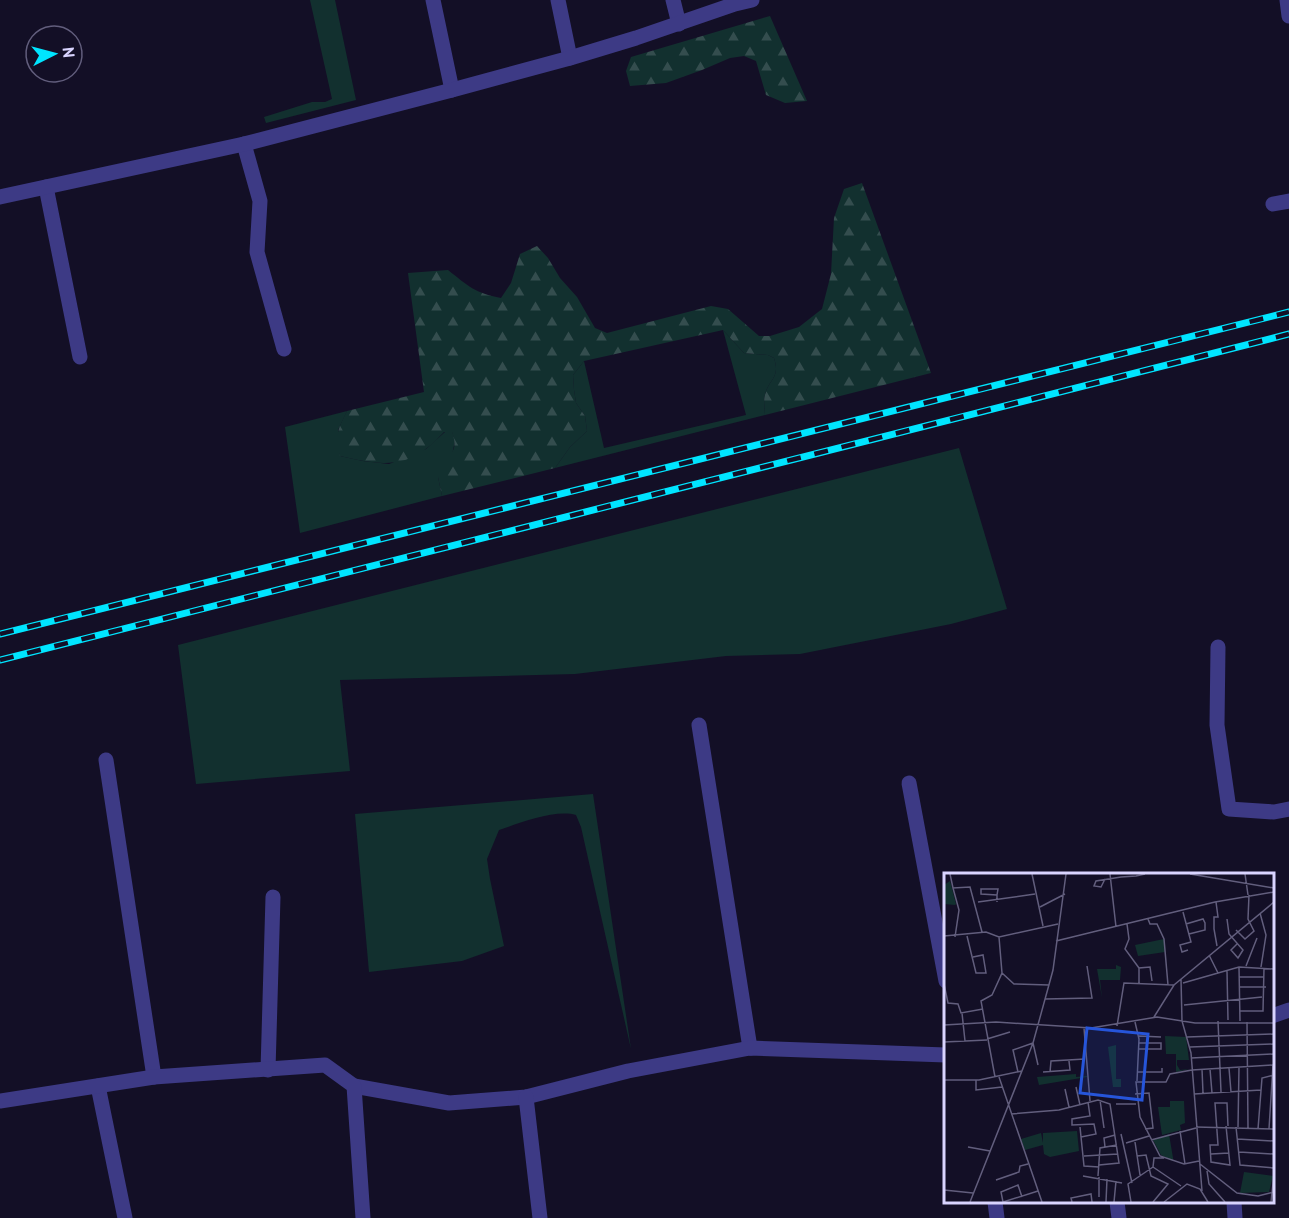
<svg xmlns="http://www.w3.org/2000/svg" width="1289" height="1218" viewBox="0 0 1289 1218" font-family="'PT Sans',sans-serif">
<defs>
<pattern id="forest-firs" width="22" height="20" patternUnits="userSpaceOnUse" patternTransform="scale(1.5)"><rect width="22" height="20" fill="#12302f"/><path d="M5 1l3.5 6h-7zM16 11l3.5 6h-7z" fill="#344d4e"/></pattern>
</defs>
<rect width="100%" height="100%" fill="#130f26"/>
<g fill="#12302f">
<polygon points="310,0 335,0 356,100 266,123 264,117 312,102 325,102 332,99"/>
<path d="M723 330 744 353 768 355 774 358C781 379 768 379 765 395 763 401 765 409 765 415L555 468 570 447 587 431 585 416 576 403 574 390 573 375 584 361 604 448 746 415Z"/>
<polygon points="347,411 338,430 340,456 363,461 389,464 426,449 445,432 452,431 455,441 452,455 438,477 442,496 300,533 285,427"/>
<polygon points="959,448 1007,609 951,624 800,654 726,656 575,674 340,680 350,771 196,784 178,645"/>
<path d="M593 794 631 1049 581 827 576 815C555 809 520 823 499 830L487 859 490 879 504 946 462 961 369 972 355 814Z"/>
</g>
<g fill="url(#forest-firs)">
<polygon points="770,16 807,101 785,103 766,95 756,61 744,56 730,58 702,70 666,83 630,86 626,71 631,57"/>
<path d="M862 183 931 373 765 415C765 409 763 401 765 395 768 379 781 379 774 358L768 355 744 353 723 330 584 361 573 375 574 390 576 403 585 416 587 431 570 447 555 468 442 496 438 477 439 465C453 454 458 449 452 432H444C439 437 433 444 427 448 400 470 371 463 340 456 334 436 338 429 347 411L424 392 408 273 448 270C468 286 475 293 501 298L511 283 520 254 537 246 548 258 560 278 577 297 595 328 607 333 711 306 728 309 759 336H770L799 327 822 309 831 274 834 218 844 189Z"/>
</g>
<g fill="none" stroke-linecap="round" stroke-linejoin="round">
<g stroke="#3d3a85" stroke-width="15">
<polyline points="1273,204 1289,201"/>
<polyline points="1218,647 1217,725 1229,809 1274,812 1289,809"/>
</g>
<g stroke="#3d3a85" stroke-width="15">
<polyline points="433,0 452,90"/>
<polyline points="558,0 570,58"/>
<polyline points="673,0 679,24"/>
<polyline points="244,144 260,201 257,252 284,349"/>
<polyline points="46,187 80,357"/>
<polyline points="0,197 244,144 452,90 570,58 636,38 735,4 752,0"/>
<polyline points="699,725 750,1048"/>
<polyline points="106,760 154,1077"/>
<polyline points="909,783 946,981"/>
<polyline points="1272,1016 1289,1010"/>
<polyline points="268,1070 273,897"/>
<polyline points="98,1086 125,1218"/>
<polyline points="354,1086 449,1103 526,1097 628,1071 750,1048 946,1055"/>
<polyline points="526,1097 540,1218"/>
<polyline points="0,1101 154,1077 325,1065 354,1086 363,1218"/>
<polyline points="995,1202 997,1218"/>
<polyline points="1117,1202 1119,1218"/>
<polyline points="1234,1202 1235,1218"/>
</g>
<polyline stroke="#3d3a85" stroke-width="15" points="1287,0 1289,16"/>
<defs>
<g id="rail">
<polyline points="0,634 1289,312"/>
<polyline points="0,660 1289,334"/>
</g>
</defs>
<use href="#rail" stroke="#00e5ff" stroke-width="7"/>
<use href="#rail" stroke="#130f26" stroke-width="4.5" stroke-dasharray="14" stroke-linecap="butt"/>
</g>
<g transform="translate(944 873)">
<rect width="330" height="330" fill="#130f26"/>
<path d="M6 8 12 31 11 32 0 31V12ZM221 163 242 164 245 187H233V192L236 197 246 196 232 199V181H222ZM172 172V206H177V214H169L164 174ZM132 201V204L143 203V204L95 212 93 204ZM226 228H240L241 250 236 252 237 257 218 262 214 234H226ZM133 258 135 278 106 284 100 281 99 272 81 277 77 266 97 260 99 270V260Z" fill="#12302f"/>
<path d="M220 66 221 79 194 83 191 72ZM172 92 177 94 176 107H156L158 125 153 96H172ZM225 261 229 285V288L217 282 209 267ZM300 299 329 303 325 319 296 320Z" fill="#12302f"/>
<path fill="none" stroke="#625e7d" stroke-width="1.5" d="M6 1 9 15 26 14 38 59M88 1 99 53M166 1 172 54M246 1 330 15M301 1 304 22M161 6 157 14 150 13 152 8 177 4 192 3 201 1M9 15 15 37 11 64M34 29 91 21M53 29V22L54 16H37V21L53 22M272 29 274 44H270V56L273 73M96 34 121 21M239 39 247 69 236 72 238 79 244 77M316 40 322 62 317 94M204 46 206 51H213L220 66 224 112M283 46 285 61 299 77 294 85 287 77 293 71M183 51 185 66 181 76 195 95M242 51 259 46 261 50V57L245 61M292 57 301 66 310 58 304 46 305 22M0 63 42 59 55 64 114 51M23 63 32 100H42L39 82 29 84M112 68 271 29 330 19M265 82 274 100M302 93 313 65M295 94 296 148M283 98 284 147M58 100 70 111 105 112M295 104H320M237 106 238 148 247 180 258 318M195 110V95L206 94 208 108M239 110 295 94 330 96M0 111 4 130 14 131 17 140 39 136M295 114H322M101 126 148 125 143 93M240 132 318 124M296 138H319L320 95M18 140 21 168M210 144 230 112 330 29M274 148 277 219M191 149 195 166 193 208M303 149 304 255M0 152 52 149 147 155 213 144 251 150H330M173 153 180 110 230 112M140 155 146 228M195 163 217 164M243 164 330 161M43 166 66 159M0 169 43 167M89 170 94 192M195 170H217V176H195M246 174 330 171M247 185 330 181M285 195 287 219M258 196 259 220M266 196 268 220M74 199 69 177 89 170M99 199 126 197 125 188M106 199 107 188 141 186M194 199H218V195M51 204 37 128 48 122 58 100 55 64M55 204 98 329M0 207H35L78 198M32 207V217L58 214M132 214 136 232M121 216 125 234M191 221 205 220 209 255 201 256M250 221 317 217M156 227 160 255M172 231H192M67 241 115 237 154 227 166 231 175 290 155 292M282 253 286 292 267 289 266 272H274L271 230H283L284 253M136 254 140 293 155 294M252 254 330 256M292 254 296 292 330 295M294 254 295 194M314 256 318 205 330 202M325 256 329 192M236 258 241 291M177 261 188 310M137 264 152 261 150 251 128 252V246L146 243 144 229M293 266 330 268M207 267 252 255M191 269 196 302M182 270 205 263M24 274 46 278M161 274 160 265 171 262M295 279 330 281M267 281 285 280M140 283 174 281M193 283 202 282 207 303 224 311 209 329M255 288 240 291 216 283 196 244 192 209H222L226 201 248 197 330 192M256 291 293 320 314 323 330 319M209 294 237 313M209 294 210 285H220M263 298 265 311 281 329M139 303 178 310M154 303 156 275 173 272M52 307 75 299 76 293 84 291M0 317 29 320M155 324V304M26 329 89 170 109 97 122 1M59 329 57 319 74 312 78 324M59 329 94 318M128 329 127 325 147 321 148 329M162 329 163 306M170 329 172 308M187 329 184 311 209 294M220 329 243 311 256 316 264 329M327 329 330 301"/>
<path fill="#2655da" fill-opacity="0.15" stroke="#2655da" stroke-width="3" d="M143 155 204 161 198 227 136 220Z"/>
<rect width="330" height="330" fill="none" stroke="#d9d4ff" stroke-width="3"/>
</g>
<g transform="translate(54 54) rotate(84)"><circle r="28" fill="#130f26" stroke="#625e7d" stroke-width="1.5"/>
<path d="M0-4.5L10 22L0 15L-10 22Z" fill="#00e5ff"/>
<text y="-9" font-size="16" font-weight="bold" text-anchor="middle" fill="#d9d4ff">N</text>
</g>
</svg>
